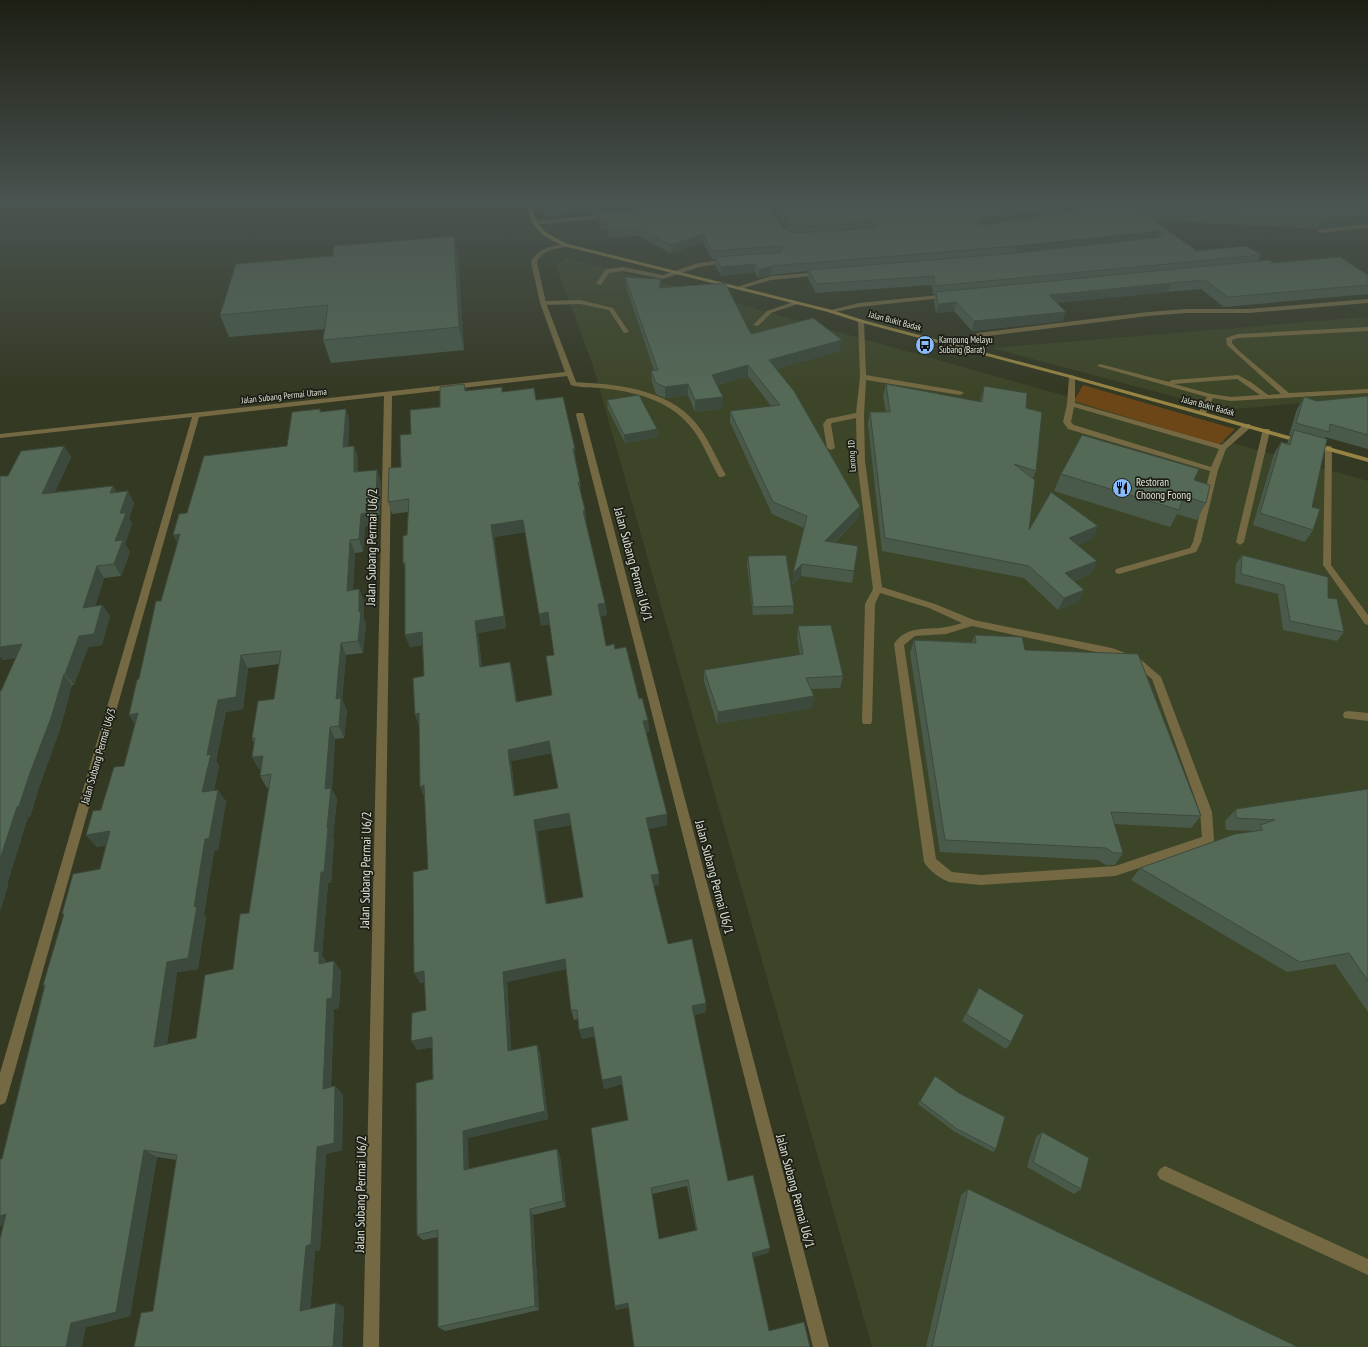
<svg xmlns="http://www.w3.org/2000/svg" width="1368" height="1347" viewBox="0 0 1368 1347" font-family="'PT Sans Narrow',sans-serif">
<rect width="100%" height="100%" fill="#343924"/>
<g fill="#3d4528">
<polygon points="567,258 686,289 1368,481 1368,1347 872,1347 593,366 556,265"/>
<polygon points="1368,317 1368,397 1224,410 992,348"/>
</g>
<polygon fill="#6d4617" points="1083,385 1235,429 1219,445 1074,401"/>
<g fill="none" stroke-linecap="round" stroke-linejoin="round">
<g fill="#746942" fill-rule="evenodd">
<polygon points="728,259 731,261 730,262 699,267 663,279 623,271 609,273 601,285 596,284 605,270 607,269 623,267 663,275 698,263"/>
<polygon points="580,300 613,308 629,332 624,333 609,310 580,304 543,305 540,303 543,301"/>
<polygon points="796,301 799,303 798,304 771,313 758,326 753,325 767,311"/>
<path d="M861 319 864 321 866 375 960 391 964 393 960 395 866 380 864 415 865 461 882 587 935 604 974 620 1112 648 1139 658 1161 677 1212 812 1214 840 1212 844 1115 876 981 885 949 882C941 879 928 870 924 862L894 644C905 627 923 629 940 628 948 627 955 625 962 623L929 608 880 593 875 604 872 721 871 724H863L862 721 865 604 873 589 857 461 856 418 832 423 831 424 835 448 831 450 827 448 823 424 827 419 856 413 860 377 858 321ZM972 626 1110 655 1133 664 1152 679 1200 812 1202 837 1115 866 981 875 952 872 936 859 904 645 915 636 946 634Z"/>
<path d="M1368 327V331L1238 338 1232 340V343L1238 350 1289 393 1368 389V393L1231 401 1213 398 1206 413 1202 415 1198 413 1207 397 1097 366 1100 364 1169 382 1172 380 1238 375 1251 382 1268 395 1281 394 1227 345 1226 338 1238 334ZM1237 379 1260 395 1231 397 1211 394 1174 384Z"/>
<path d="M1072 375 1075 377V403L1222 445 1244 424H1250V428L1226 449 1218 470 1201 542 1196 552 1119 574 1116 573 1115 571 1116 569 1190 548 1193 542 1210 471 1068 429 1063 422 1067 404 1069 377ZM1074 407 1219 449 1211 467 1074 425 1071 422Z"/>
<path d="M573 382C614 384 666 388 695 422 708 437 716 458 726 475L722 477H719C709 460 703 441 690 426 669 400 633 391 601 388 591 387 580 388 571 385V383Z"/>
<polygon points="1263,429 1269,429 1270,431 1244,542 1240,545 1236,542"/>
<polygon points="1325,446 1331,446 1332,448 1331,565 1368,615 1368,625 1365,624 1323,565"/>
<polygon points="1348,711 1368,713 1368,721 1344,718 1343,715 1344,712"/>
<polygon points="1165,1166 1368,1259 1368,1275 1160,1179 1157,1174 1160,1169"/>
</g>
<g fill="#746942" fill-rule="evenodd">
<polygon points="774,203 754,207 751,205 754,203"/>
<polygon points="611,214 614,216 613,217 534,225 531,223 534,221"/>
<polygon points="1368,224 1368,228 1320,233 1317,231 1320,229"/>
<path d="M566 243 569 245 568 246C557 249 542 250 537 262L546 303 573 374 577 384 575 385H571L567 376 392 396 379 1347H363L384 396 199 417 7 1098 5 1103 0 1105V1073L192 417 0 438V434L565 372 540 303 531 262C537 248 552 247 566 243Z"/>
<polygon points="820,272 822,273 822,275 771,280 740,289 737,287 771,276"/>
<polygon points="949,294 951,295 951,297 859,307 830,313 827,311 859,303"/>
<polygon points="1368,299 1368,303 1248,313 1186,313 1148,316 979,337 974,338 964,348 959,347 970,336 978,333 1148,312 1186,309 1248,309"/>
<polygon points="577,413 583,413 584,415 829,1347 813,1347 576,415"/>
</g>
<path fill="#978444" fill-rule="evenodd" d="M526 203H531C538 229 544 233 568 244L832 310 863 320 1074 376 1368 458V462L1070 378 859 322 828 312 564 246C539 235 533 230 526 203Z"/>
</g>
<g fill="#495a4b" fill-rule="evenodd">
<path d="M540 203H767L783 227 788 231 771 206V203H1368V223L1318 229 1153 220 1197 251 1261 255 1258 262 1273 263 1368 285V294L1224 307 1201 289 1168 292 1057 303 1063 321 972 331 954 311 936 313 934 301 936 294H933L932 285 816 293 808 278V271L771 275 758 278 755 272 721 276 715 265V259H712L703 242 671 253 637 236 609 238 607 230H601L598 221V214H596V212L544 216ZM1069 209 1075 211 1069 212Z"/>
<polygon points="458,257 464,350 331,363 323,340 325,329 229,337 220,315"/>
<polygon points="625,277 661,288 751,334 840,351 776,369 860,506 858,518 834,543 854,571 852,583 801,576 792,585 804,528 772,514 730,422 730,411 771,406 748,376 717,385 722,409 695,412 688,395 665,398 656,394 652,382 651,371 654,370 626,287"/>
<path d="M464 384 466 391 502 392 536 400 576 461 580 482 581 494 585 510 586 523 605 603 607 615 601 616 606 646 615 649 648 720 649 732H646L667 825 648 829 659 874V885L653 886 668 944 706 1003V1012L694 1015 728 1181 770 1248 768 1253 753 1257 769 1331 810 1347 629 1307 616 1310 615 1306 628 1120 623 1084 604 1089 595 1036 582 1039 578 1019 574 1020 571 1010 566 969 507 982 511 1051 537 1045 540 1054 548 1119 468 1138V1169L557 1149 560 1156 566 1207 533 1215 539 1310 445 1331 438 1327V1237L423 1240 417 1235 433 1079 432 1047 417 1050 426 1010 425 982 420 983 428 869 425 798 420 787 419 726 415 714 424 676 423 645 410 647 405 635V570L403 563 407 535 408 512 392 514 388 502 401 467 411 434ZM525 532 541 626 550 624 554 655 552 695 517 702 513 674 510 662 482 667 478 633 506 628 494 537ZM552 753 558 788 515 796 511 761ZM571 825 583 897 547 904 537 831ZM687 1186 696 1230 659 1239 652 1194Z"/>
<polygon points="886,384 980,402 984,386 1026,408 1036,471 1033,478 1029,530 1093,539 1077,545 1097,561 1091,574 1074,581 1084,590 1078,602 1058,610 1024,578 882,551 868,424 870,412 886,412 883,396"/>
<polygon points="1368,396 1368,449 1325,437 1325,438 1312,507 1313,530 1305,542 1253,525 1274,454 1281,442 1287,444 1288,441 1291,435 1289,435 1297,409 1304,397 1317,401"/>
<polygon points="607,400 657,429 658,437 625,443 608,409"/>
<path d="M320 409 321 412 346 409 349 421 348 446H354L358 458V472L381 482 380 515 370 516V525L365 526 363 552 355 553 353 590 359 589 364 602V619L366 624 363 653 346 655 342 700 347 711 344 738 335 739 332 790 337 799 333 837 334 839 331 883H328L322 955 326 961V962L341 971 339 1008 334 1009 331 1087 335 1086 343 1095 342 1150 326 1154 320 1250 315 1251 310 1309 336 1303 344 1307 342 1347 153 1311 177 1160 157 1157 130 1316 86 1327 4 1225 2 1159 44 987 43 985 100 869 106 845 97 847 86 835 101 810 124 766 135 724 129 715 187 513 287 446ZM279 664 274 699 252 738 254 743 252 757 259 769H261L260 776 267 788 269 787 249 913 233 969 196 1038 167 1044 177 972 198 969 206 917 204 914 214 851 218 850 226 801 214 790 219 766 216 761 226 712 243 709 248 668Z"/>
<polygon points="71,457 55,492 113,486 117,493 134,503 129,518 132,524 125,544 130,552 121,576 104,578 95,606 102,605 110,616 102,645 88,647 74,685 72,685 60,729 40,784 30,817 28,817 7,884 8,886 0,911 0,691 1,691 16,658 2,660 8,476"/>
<polygon points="1061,474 1194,480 1206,503 1197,520 1177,514 1170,527 1054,491"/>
<polygon points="1242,555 1328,598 1344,632 1337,641 1283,630 1278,594 1235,583 1236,564"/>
<polygon points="748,556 794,606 793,614 753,615 747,564"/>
<polygon points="798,626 843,676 840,688 811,689 814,696 812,708 717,724 704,681 704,670 800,655 797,638"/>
<polygon points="975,635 1025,650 1201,816 1191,828 1114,824 1123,853 1115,865 1106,865 1098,860 940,852 910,653 914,640 972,642"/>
<polygon points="1368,789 1368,1012 1335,964 1287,972 1131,880 1140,868 1254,831 1226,830 1225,821 1236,809"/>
<polygon points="979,988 1011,1042 1006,1049 962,1021 975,995"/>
<polygon points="935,1076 996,1149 993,1152 955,1132 918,1104"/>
<polygon points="1042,1132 1081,1189 1074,1194 1027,1167 1036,1137"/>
<polygon points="968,1189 1298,1347 926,1347 961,1195"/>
</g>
<g fill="#3c4a3d">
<polygon points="595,203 596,212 544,216 543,208"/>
<polygon points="628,203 726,203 596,214 596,206"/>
<polygon points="1070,207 1068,215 980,227 978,222 982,218"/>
<polygon points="1368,215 1368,223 1318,229 1322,220"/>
<polygon points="1160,231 1157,240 1014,255 1016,246"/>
<polygon points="703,234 703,242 671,253 671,245"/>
<polygon points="454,236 458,257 464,350 459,327"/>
<polygon points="755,264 755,272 721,276 721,267"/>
<polygon points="772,266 771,275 758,278 759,270"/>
<polygon points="661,279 661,289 659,288"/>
<polygon points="1172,283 1168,292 1046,304 1049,295"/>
<polygon points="956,302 954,311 936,313 938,304"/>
<polygon points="1066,312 1063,321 972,331 974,321"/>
<polygon points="842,340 840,351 768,371 769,360"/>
<polygon points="748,365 748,376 712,386 712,375"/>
<polygon points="688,384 688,395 665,398 665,387"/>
<polygon points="723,397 722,409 695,412 695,400"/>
<polygon points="346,409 349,421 348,459 343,447"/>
<polygon points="657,429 658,437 625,443 624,435"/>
<polygon points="64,446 71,457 49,505 42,494"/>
<polygon points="354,446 358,458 358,485 354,472"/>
<polygon points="573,449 575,449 576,461 575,461"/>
<polygon points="377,470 381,482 380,515 376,503"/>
<polygon points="113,486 120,498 110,493"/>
<polygon points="128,491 134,503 129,518 132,524 125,544 130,552 121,576 114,564 115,541 120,513"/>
<polygon points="366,504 370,516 370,525 365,526 363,552 359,539 361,514"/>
<polygon points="860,506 858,518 823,553 825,541"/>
<polygon points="585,510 587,523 585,523 583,511"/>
<polygon points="523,520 525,532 494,537 506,628 478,633 483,679 480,667 475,621 491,525"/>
<polygon points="1098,526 1093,539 1064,551 1069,538"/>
<polygon points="180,534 180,548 173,535"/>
<polygon points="350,540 355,553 352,604 347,591"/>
<polygon points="1097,561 1091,574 1060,586 1065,573"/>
<polygon points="403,563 405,563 407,576"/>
<polygon points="802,564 801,576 792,585 793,573"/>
<polygon points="97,566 104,578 91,619 83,608"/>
<polygon points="359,589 364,602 364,619 366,624 363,653 358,641 359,612"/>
<polygon points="1084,590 1078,602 1058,610 1064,598"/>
<polygon points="605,603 607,615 599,617 598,604"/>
<polygon points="102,605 110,616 102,645 88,647 74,685 65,674 79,636"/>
<polygon points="548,612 550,624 541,626 539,614"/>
<polygon points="422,632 426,644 410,647 405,635"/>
<polygon points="341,643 346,655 342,700 347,711 344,738 339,726 336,699"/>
<polygon points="22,644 31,656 2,660 0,657 0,647"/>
<polygon points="241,655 248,668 243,709 226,712 216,761 219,766 211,804 202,792 207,755 218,700"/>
<polygon points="510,662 513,674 518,714 516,702"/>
<polygon points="64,674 72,685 60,729 40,784 30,817 28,817 7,884 8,886 0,911 0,859 17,807 30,773"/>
<polygon points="814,696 812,708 717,724 718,712"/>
<polygon points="138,713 138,727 129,715"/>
<polygon points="419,713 419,726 415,714"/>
<polygon points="648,720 649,732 643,733 643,721"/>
<polygon points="330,727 335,739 332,790 337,799 333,837 334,839 331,883 328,883 322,955 326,961 326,974 319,964 314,952 321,872 327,828 325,789"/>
<polygon points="549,741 552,753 511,761 517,808 514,796 508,750"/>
<polygon points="263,756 270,768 259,769 252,757"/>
<polygon points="424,785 425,798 420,787"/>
<polygon points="218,790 226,801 218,850 214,851 204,914 206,917 198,969 177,972 165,1056 154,1047 167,962 194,907 205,839"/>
<polygon points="569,813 571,825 537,831 548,915 546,904 534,820"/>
<polygon points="667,814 667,825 646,829 646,818"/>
<polygon points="110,831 120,843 97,847 86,835"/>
<polygon points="659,874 659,885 651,886 651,875"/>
<polygon points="565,959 567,969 507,982 512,1060 508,1051 503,972"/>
<polygon points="334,961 341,971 339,1008 334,1009 330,1098 323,1089 327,999"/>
<polygon points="424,971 429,981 420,983 414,973"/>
<polygon points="706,1003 706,1012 692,1015 692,1006"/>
<polygon points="593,1027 595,1036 582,1039 579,1030"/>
<polygon points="432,1037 437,1046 417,1050 411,1041"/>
<polygon points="537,1045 540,1054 548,1119 468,1138 469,1176 464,1170 463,1131"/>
<polygon points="621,1076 623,1084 604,1089 602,1080"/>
<polygon points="335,1086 343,1095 342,1150 326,1154 320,1250 315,1251 310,1315 300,1311 306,1246 317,1147"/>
<polygon points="557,1149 560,1156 566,1207 563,1201"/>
<polygon points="144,1150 157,1157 130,1316 86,1327 82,1347 66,1347 71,1323"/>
<polygon points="530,1209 533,1215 539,1310 535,1306"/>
<polygon points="6,1214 22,1220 0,1226 0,1216"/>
<polygon points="770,1248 768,1253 751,1258 752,1253"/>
<polygon points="336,1303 344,1307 342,1347 333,1347"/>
<polygon points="628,1303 629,1307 616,1310 615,1306"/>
</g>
<g fill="#556957" stroke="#3c4a3d" fill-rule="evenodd">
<polygon points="541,203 628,203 596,206 595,203 543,208"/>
<polygon points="706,203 767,203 783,227 792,233 874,228 879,224 874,221 795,227 790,224 776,203 1059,203 1070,207 982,218 978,222 982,225 1084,210 1082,204 1079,203 1368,203 1368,215 1322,220 1140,211 1197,251 1246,246 1261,255 935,286 934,276 817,284 808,270 1017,253 1162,237 1165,234 1160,231 1016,246 772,266 759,270 755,264 721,267 715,257 772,253 781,252 783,248 779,246 712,251 703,234 671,245 636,228 609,230 606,222 600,222 597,213"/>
<polygon points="454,236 459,327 323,340 328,305 220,315 236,264 333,256 334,246"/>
<polygon points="1340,257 1368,275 1368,285 1228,297 1205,280 1172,283 1049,295 1066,312 974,321 956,302 938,304 936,292 1269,260 1273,263"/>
<polygon points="625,277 661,279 659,288 725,283 751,334 813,318 842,340 769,360 794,391 860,506 825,541 858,546 854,571 802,564 793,573 807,516 773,502 730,411 780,405 748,365 712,375 723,397 695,400 688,384 665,387 656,383 651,371 658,370"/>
<path d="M464 384 465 391 502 387V392L534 388 536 400 563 397 575 449H573L580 482H578L585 510 583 511 605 603 598 604 606 646 614 644 615 649 626 647 639 699 642 698 648 720 643 721 667 814 646 818 659 874 651 875 668 944 692 939 706 1003 692 1006 728 1181 753 1175 770 1248 752 1253 769 1331 804 1322 810 1347H634L628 1303 615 1306 591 1128 628 1120 621 1076 602 1080 593 1027 579 1030 577 1010H571L565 959 503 972 508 1051 537 1045 545 1111 463 1131 464 1170 557 1149 563 1201 530 1209 535 1306 438 1327V1230L417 1235 416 1083 433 1079 432 1037 411 1041 412 1013 426 1010 424 971 414 973 413 872 428 869 424 785 420 787 419 713 415 714 413 678 424 676 422 632 405 635V563H403V536L407 535 409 499 388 502 389 468 401 467 400 435 411 434 410 410 440 407V387ZM523 520 539 614 548 612 554 655 546 656 552 695 516 702 510 662 480 667 475 621 504 616 491 525ZM549 741 558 788 514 796 508 750ZM569 813 583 897 546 904 534 820ZM688 1180 697 1230 659 1239 651 1188Z"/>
<polygon points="886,384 982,402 984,386 1027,393 1026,408 1042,412 1036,471 1014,464 1035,480 1029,530 1051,492 1098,526 1069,538 1097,561 1065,573 1084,590 1064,598 1029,566 885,538 870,412 890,412"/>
<polygon points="639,395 657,429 624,435 607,400"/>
<polygon points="1368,396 1368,435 1330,424 1329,432 1296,423 1304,397 1317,401"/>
<path d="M320 409V412L346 409 343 447 354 446V472L377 470 376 503 366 504V513L361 514 359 539 350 540 347 591 359 589V612H361L358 641 341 643 336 699 341 698 339 726 330 727 325 789 331 788 327 828H328L324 872H321L314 952 319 951V964L334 961 332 998 327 999 323 1089 335 1086 334 1143 317 1147 311 1244 306 1246 300 1311 336 1303 333 1347H134L141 1313 153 1311 177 1155 144 1150 116 1312 71 1323 66 1347H0V1239L6 1214 0 1216V1159H2L45 985H43L64 914H62L73 874 100 869 110 831 86 835 93 811 101 810 114 767 124 766 138 713 129 715 137 680 139 679 156 601H161L180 534 173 535 179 514 187 513 204 456 287 446 292 412ZM281 651 274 699 258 701 252 738H255L252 757 263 756 260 776 271 774 249 913 240 914 233 969 205 975 196 1038 154 1047 167 962 188 958 197 906 194 907 205 839H209L218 790 202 792 211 754 207 755 218 700 236 697 241 655Z"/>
<polygon points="1294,430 1327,439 1312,507 1320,509 1313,530 1260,513 1281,442 1290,445"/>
<polygon points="1082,435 1199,469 1194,480 1210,485 1206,503 1184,496 1179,510 1061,474"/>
<polygon points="64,446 42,494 113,486 110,493 128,491 120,513 126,513 115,541 123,540 114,564 97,566 83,608 102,605 94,634 79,636 65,674 64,674 51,718 30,773 19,806 17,807 0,859 0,691 1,691 22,644 0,647 0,476 8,476 21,451"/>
<polygon points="786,555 794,606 753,607 748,556"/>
<polygon points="1242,555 1328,577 1328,598 1337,599 1344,632 1290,621 1284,585 1241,574"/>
<polygon points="831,625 843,676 806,678 814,696 718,712 704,670 803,654 798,626"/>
<polygon points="975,635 1022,637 1025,650 1138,654 1201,816 1111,812 1123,853 1114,853 1106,848 945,840 914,640 976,643"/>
<polygon points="1368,789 1368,981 1349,953 1300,962 1140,868 1235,834 1263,830 1260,825 1275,820 1236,818 1236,809"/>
<polygon points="979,988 1024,1015 1011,1042 966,1014"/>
<polygon points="935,1076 959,1093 1005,1117 996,1149 957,1129 920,1101"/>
<polygon points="1042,1132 1089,1158 1081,1189 1033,1162"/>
<polygon points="968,1189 1298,1347 932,1347"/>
</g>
<linearGradient id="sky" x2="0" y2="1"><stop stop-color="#1d1f14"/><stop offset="0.52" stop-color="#4a5450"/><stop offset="1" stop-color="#4a5450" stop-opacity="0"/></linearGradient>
<rect width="1368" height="392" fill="url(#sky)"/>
<defs>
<symbol id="bus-disc" viewBox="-11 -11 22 22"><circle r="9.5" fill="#87bbfb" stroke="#1d1f16"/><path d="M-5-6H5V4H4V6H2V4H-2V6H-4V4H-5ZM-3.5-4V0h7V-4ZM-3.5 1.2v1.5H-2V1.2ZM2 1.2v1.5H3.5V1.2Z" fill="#111"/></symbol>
<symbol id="restaurant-disc" viewBox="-11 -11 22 22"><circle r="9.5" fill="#87bbfb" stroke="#1d1f16"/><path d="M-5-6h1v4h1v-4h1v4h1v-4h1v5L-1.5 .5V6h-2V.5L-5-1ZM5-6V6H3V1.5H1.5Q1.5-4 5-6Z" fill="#111"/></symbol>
</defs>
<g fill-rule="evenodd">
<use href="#bus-disc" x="914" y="334" width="22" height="22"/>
<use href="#restaurant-disc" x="1111" y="477" width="22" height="22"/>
</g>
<g text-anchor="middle" stroke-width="3.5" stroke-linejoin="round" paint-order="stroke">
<g font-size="9" fill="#e0e4d6" stroke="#1d1f16">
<text transform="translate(895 321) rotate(15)" y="3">Jalan Bukit Badak</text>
<text transform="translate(284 396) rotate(-6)" y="3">Jalan Subang Permai Utama</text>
<text transform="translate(1208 406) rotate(15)" y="3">Jalan Bukit Badak</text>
<text transform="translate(852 456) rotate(-93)" y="3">Lorong 1D</text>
</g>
<g font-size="9" fill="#e0e4d6" stroke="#1d1f16" text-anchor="start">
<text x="939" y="343">Kampung Melayu<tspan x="939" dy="10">Subang (Barat)</tspan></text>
</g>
<g font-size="11" fill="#e0e4d6" stroke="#1d1f16" text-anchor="start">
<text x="1136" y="486">Restoran<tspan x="1136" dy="13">Choong Foong</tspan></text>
</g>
<g font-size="11" fill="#e0e4d6" stroke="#1d1f16">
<text transform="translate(98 756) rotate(-74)" y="4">Jalan Subang Permai U6/3</text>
</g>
<g font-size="13" fill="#e0e4d6" stroke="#1d1f16">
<text transform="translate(371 547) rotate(-89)" y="5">Jalan Subang Permai U6/2</text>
<text transform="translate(634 564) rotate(75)" y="5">Jalan Subang Permai U6/1</text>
<text transform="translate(365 870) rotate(-89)" y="5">Jalan Subang Permai U6/2</text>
<text transform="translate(715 877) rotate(75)" y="5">Jalan Subang Permai U6/1</text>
<text transform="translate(796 1191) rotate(75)" y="5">Jalan Subang Permai U6/1</text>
<text transform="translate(360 1194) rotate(-89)" y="5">Jalan Subang Permai U6/2</text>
</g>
</g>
</svg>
